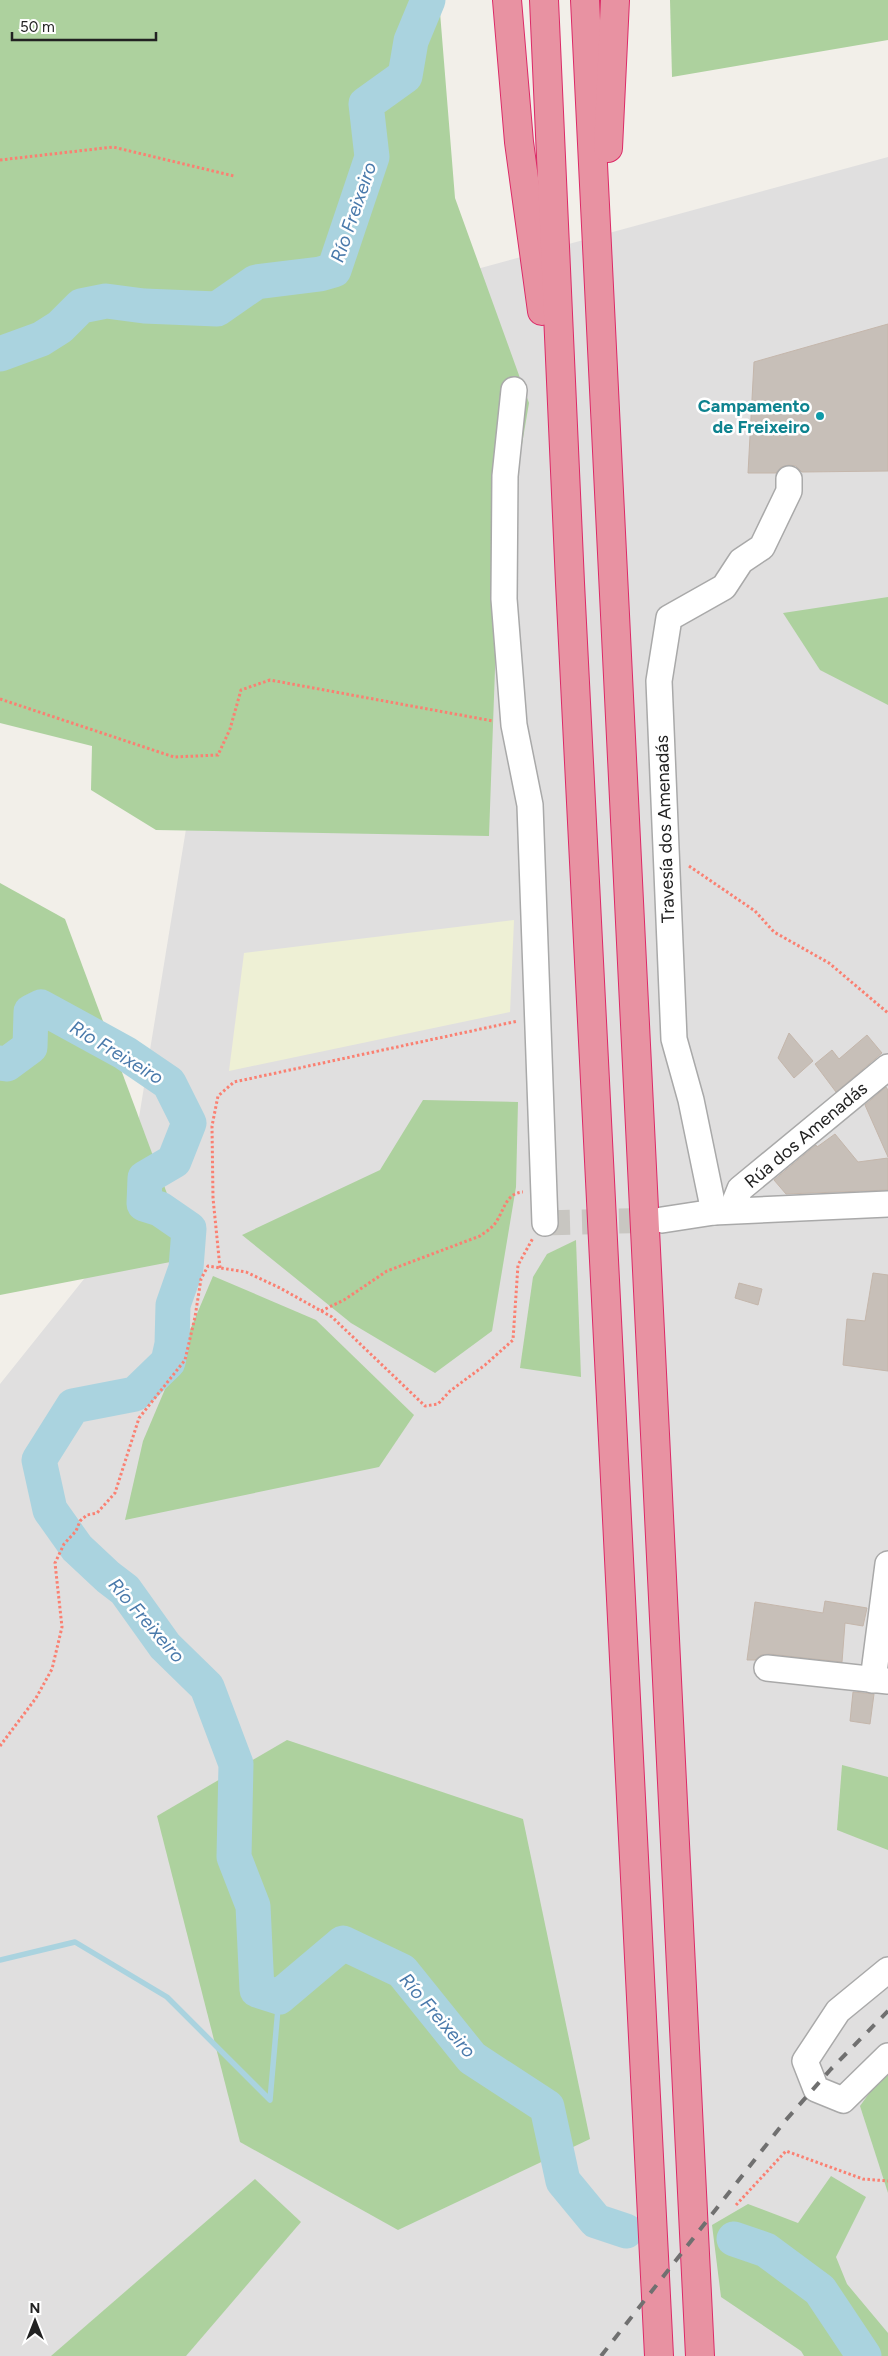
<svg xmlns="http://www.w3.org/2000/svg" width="888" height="2356" viewBox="0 0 888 2356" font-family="Figtree,sans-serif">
<rect width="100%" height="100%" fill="#f2efe9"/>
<polygon fill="#e0dfdf" points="888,157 888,2356 0,2356 0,1384 120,1234 268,326"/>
<polygon fill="#eef0d5" points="514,920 510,1012 229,1071 244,953"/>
<g fill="#add19e">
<polygon points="0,0 439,0 455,198 529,403 498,586 489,836 156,830 91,790 92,746 0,723"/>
<polygon points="670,0 888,0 888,40 672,77"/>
<polygon points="888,597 888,705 820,670 783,613"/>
<polygon points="0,883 65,919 191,1258 0,1295"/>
<polygon points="423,1100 518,1102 516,1187 492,1331 435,1373 351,1323 242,1235 380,1170"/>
<polygon points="576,1240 581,1377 520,1368 533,1277 547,1254"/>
<polygon points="213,1276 316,1320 414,1415 379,1467 125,1520 143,1441"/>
<polygon points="287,1740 523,1819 590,2139 398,2230 240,2142 157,1816"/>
<polygon points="842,1765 888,1777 888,1850 837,1830"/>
<polygon points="888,2067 888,2193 860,2106"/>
<polygon points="831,2176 866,2197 836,2257 847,2284 888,2333 888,2356 804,2356 801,2351 721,2297 712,2225 748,2204 798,2223"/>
<polygon points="255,2179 301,2222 186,2356 51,2356"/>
</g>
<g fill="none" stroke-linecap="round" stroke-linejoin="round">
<polyline stroke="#aad3df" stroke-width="5.5" points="0,1960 75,1942 167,1997 270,2100 279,1997"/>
<g stroke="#aad3df" stroke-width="35">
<polyline points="0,354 41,339 60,327 81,306 106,301 144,306 217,309 256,282 320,274 334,270 372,157 366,104 405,76 411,41 428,0"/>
<polyline points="0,1063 7,1064 30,1047 31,1012 41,1007 125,1053 169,1083 189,1123 174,1161 145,1178 144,1204 160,1209 189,1229 186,1268 173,1305 172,1344 168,1362 135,1394 73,1406 39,1460 50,1510 77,1548 108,1577 125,1590 165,1646 207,1687 236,1764 234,1857 253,1906 257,1990 279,1997 343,1943 402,1971 472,2058 547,2107 563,2181 596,2221 626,2231"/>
<polyline points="734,2239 766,2250 820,2290 864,2356"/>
</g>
</g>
<g fill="#c7bfb8" stroke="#c4b6ab">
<polygon points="888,324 888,471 802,472 796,466 789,465 781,467 776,473 748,473 754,362"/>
<polygon points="789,1033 813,1061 794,1078 778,1058"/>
<polygon points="867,1035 882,1053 836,1092 815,1064 832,1050 839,1059"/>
<polygon points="886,1087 888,1090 888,1157 865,1105"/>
<polygon points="835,1134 858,1162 888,1158 888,1190 786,1194 774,1180 816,1145 817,1147"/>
<polygon points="873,1273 888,1275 888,1371 843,1365 847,1319 865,1321"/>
<polygon points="739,1283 762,1289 758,1305 735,1298"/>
<polygon points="825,1601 867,1608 863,1626 845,1623 842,1662 769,1654 761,1655 755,1660 747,1660 755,1602 823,1613"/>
<polygon points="853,1692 874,1694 870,1724 850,1721"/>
</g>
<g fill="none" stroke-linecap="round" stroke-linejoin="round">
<polyline stroke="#c8c6c1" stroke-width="25" stroke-dasharray="25 12" stroke-linecap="butt" points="545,1223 662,1220"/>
<defs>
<g id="minor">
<polyline points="514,390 505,476 504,599 514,725 530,805 545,1223"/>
<polyline points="789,479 789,491 762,547 741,561 724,587 669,618 659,681 674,1039 691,1100 714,1212 888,1204"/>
<polyline points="732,1209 740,1189 888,1067"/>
<polyline points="662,1220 714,1212"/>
<polyline points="767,1668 888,1681"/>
<polyline points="873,1680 888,1564"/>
<polyline points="888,1970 838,2011 805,2061 816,2089 843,2100 888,2056"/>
</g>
<g id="highway">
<polyline points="507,0 519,142 542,311"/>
<polyline points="544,0 570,583 659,2356"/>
<polyline points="585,0 700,2356"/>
<polyline points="608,148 615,0"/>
</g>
</defs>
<use href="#minor" stroke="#a9a9a9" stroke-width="28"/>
<use href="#highway" stroke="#dc2a67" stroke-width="30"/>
<g stroke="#fa8072" stroke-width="3" stroke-dasharray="2.5 2.5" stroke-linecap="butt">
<polyline points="0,160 113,147 234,176"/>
<polyline points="0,699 174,757 218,755 230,729 241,690 270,680 493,721"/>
<polyline points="689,866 755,911 774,932 829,963 888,1013"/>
<polyline points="220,1268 213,1198 212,1126 218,1096 234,1082 518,1021"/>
<path d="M321 1311 344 1300 387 1271 480 1236C484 1233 489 1230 493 1226 504 1214 504 1193 523 1192"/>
<polyline points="0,1746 36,1698 52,1669 62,1627 55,1563 64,1544 76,1531 80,1521 87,1515 97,1513 115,1493 139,1418 185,1360 195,1317 201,1279 208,1266 246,1272 280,1288 332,1317 425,1406 438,1404 450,1391 485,1365 513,1340 518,1265 533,1238"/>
<polyline points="736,2205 786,2151 863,2179 888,2181"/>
</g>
<use href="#minor" stroke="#fff" stroke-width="25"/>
<use href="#highway" stroke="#e892a2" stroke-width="28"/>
<polyline stroke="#707070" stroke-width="4" stroke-dasharray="10 10" stroke-linecap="butt" points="601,2356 785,2121 831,2069 888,2011"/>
</g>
<circle fill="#0f9aa8" stroke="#fff" stroke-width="2" cx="820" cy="416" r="5"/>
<g text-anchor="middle" stroke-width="5" stroke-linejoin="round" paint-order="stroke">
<g font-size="18" font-weight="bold" fill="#0d838f" stroke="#fff" text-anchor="end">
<text x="810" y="412">Campamento<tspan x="810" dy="21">de Freixeiro</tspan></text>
</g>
<g font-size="18" fill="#222" stroke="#fff">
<text transform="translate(665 829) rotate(-92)" y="6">Travesía dos Amenadás</text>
<text transform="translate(806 1135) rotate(-40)" y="6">Rúa dos Amenadás</text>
</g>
<g font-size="19" font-style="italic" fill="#4a7aab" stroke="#fff">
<text transform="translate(353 212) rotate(-71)" y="7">Río Freixeiro</text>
<text transform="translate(117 1052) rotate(31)" y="7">Río Freixeiro</text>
<text transform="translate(147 1620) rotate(49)" y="7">Río Freixeiro</text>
<text transform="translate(438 2015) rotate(49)" y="7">Río Freixeiro</text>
</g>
</g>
<g transform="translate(35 2321)" stroke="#ffffff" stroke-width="4" paint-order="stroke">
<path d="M0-4L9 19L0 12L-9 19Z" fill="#222222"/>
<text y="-8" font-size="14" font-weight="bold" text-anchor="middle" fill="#222222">N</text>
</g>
<path d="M12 32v8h144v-8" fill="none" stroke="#222222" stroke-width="2.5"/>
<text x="20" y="32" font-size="15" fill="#222222" stroke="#ffffff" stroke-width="4" paint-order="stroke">50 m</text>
</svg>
